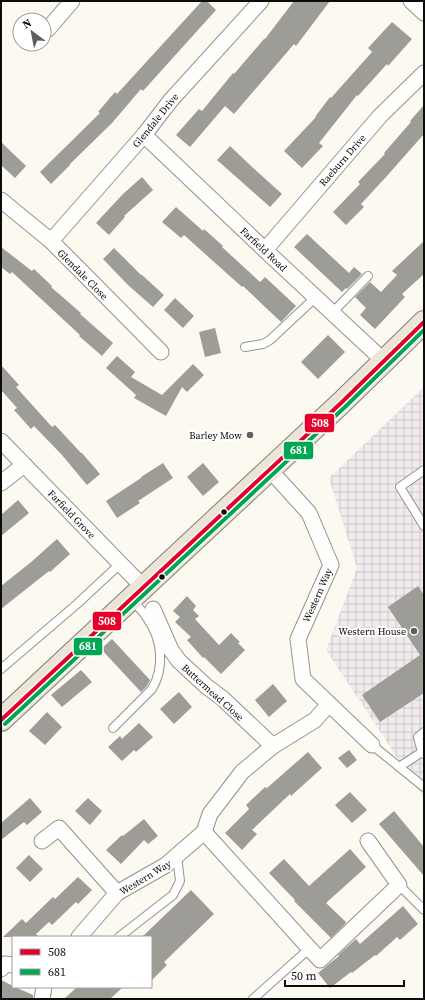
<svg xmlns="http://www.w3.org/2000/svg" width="425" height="1000" viewBox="0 0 425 1000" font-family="'Source Serif 4',serif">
<defs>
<pattern id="industrial-grid" width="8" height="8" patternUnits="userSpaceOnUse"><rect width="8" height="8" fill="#f2ebee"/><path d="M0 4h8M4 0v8" fill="none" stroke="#cec8cb"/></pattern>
</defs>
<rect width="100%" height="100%" fill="#fbf9f0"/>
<polygon fill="url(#industrial-grid)" points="424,387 424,798 326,650 357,568 329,478"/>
<g fill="#9e9c96">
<polygon points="202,1 207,1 216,10 143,91 141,89 112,123 70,164 70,165 51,184 40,172 100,113 98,112 115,92 117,94"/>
<polygon points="294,1 330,1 296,46 294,44 234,114 225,106 190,147 176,135 199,109 202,111 233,73 234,74 264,39 265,39"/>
<polygon points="392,22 412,39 388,66 387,64 358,96 357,95 319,143 323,146 302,168 284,151 316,117 315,117 330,97 331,98 372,52 368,48"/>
<polygon points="424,105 424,134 386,177 361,204 364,207 346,225 333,212 360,184 358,182 385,154 384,153 411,122 410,121"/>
<polygon points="1,142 26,166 15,178 1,165"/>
<polygon points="230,146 250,165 282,194 270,207 217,160"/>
<polygon points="142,177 153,190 124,216 125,217 109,235 96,223 123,194"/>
<polygon points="176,207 203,231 204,229 223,246 222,247 260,282 265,277 296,306 281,322 243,286 242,287 184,235 181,238 162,222"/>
<polygon points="307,234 349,273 354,267 362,274 347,289 346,288 342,292 294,247"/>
<polygon points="424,241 424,274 402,294 405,297 375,329 360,315 366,308 355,297 370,282 381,292 397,275 392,271"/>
<polygon points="1,247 32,271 34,269 52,286 51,287 81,313 80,314 113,343 102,356 79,336 80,335 12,272 10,274 1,267"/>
<polygon points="114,248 141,275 142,275 164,295 153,307 128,285 103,259"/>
<polygon points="175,298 194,316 183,328 164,310"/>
<polygon points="215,328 221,353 205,357 199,332"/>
<polygon points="328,335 345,352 318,379 301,362"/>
<polygon points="117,356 135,372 131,377 162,395 193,364 204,375 187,392 182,387 166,416 134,398 136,395 106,368"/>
<polygon points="1,365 19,385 16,387 52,427 55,425 81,453 82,453 100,474 87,485 62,455 34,426 31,429 14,410 17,408 1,390"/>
<polygon points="163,463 173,478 138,501 140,503 117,518 106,501 141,478 141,477"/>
<polygon points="203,463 219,482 203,496 187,477"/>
<polygon points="18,500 29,513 1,536 1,515"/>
<polygon points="57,539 70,554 50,572 49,571 1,609 1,586 30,563"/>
<polygon points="418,586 424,595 424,693 380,722 362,695 420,655 388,607"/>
<polygon points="187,596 196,606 193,610 199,616 195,619 219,645 231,633 240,642 238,643 245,650 221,674 204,657 203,658 187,640 191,637 175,622 180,617 173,611"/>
<polygon points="112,639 150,680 147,686 141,692 101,649"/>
<polygon points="81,670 92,682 62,707 51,695"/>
<polygon points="273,684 287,701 269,717 255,700"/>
<polygon points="179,692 192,707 174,724 160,709"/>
<polygon points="47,712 62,727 45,745 29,731"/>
<polygon points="139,723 153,737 136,752 134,750 122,761 108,747 120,736 122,739"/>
<polygon points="349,750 357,760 347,768 338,758"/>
<polygon points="308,752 322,768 291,796 290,794 252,830 257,834 242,850 225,833 249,809 246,805 265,787 267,788"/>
<polygon points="350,792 367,810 352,823 335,805"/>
<polygon points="30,798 42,812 27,825 24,822 1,840 1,823"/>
<polygon points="88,798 102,811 90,825 75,811"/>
<polygon points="394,811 424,847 424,876 379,824"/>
<polygon points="144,819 158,836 148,844 144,840 121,864 106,850 122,835 123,836"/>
<polygon points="350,849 366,867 326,903 346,922 345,924 331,938 294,901 295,900 269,873 284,859 309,886"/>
<polygon points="29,855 43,869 30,882 16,868"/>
<polygon points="78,877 92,890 78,904 76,902 52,925 49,922 36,934 39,937 3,937 22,919 26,923 53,897 55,899"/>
<polygon points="191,890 214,914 164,962 167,965 151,981 151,937 142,937"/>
<polygon points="403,906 418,924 400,940 397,937 376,956 375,955 352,973 351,972 330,988 318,973 339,956 338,955 356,939 360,944"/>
<polygon points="1,980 13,986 13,987 15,987 33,995 33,999 1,999"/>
<polygon points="77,987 123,987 110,999 64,999"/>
</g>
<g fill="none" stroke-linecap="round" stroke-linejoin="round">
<defs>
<g id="service">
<polyline points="332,313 368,276"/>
<polyline points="245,347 263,344 270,340 316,297"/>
<polyline points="424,470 400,487 424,526"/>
<polyline points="1,669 77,604 120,564"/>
<path d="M113 728 152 689C165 667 162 639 147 618 143 611 136 605 131 599"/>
<polyline points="424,732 418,737 422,752 424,754"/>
<polyline points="372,745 424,787"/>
<polyline points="399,767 422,752"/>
<polyline points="399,885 424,910"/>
<polyline points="119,937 173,895 180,881 177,856"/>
<polyline points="253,999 310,948"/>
</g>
<g id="minor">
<polyline points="411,1 424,13"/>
<polyline points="48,29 72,1"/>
<polyline points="144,135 265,250 385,362"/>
<polyline points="1,200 51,241 79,269 161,352"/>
<polyline points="51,241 144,135 171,100 261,1"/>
<polyline points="265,250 380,116 424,73"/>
<polyline points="1,441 143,587"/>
<polyline points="270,470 309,513 331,565 298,639 303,679 372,745"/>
<polyline points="1,483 24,465"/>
<polyline points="153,609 171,650 179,661 206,686 222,698 273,746"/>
<polyline points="204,832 320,960 399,885 368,841"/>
<polyline points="42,841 59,828 117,893"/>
<polyline points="79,937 117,893 166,865 204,832 210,814 242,772 273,746 315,720 329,704"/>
<polyline points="1,969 5,964 13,965"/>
<polyline points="42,999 44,987"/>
</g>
<polyline id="trunk" points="1,720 341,403 424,322"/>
</defs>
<use href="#service" stroke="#94938f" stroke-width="10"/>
<use href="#minor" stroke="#94938f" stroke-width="17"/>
<use href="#trunk" stroke="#81807c" stroke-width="24"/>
<use href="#service" stroke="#fefefd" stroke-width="8"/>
<use href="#minor" stroke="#fefefd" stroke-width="15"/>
<use href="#trunk" stroke="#ece4d5" stroke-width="22"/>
<defs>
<polyline id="bus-1" points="1,720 341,403 424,322"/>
<polyline id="bus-2" points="5,724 345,407 424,330"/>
</defs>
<use href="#bus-1" stroke="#fff" stroke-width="7"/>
<use href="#bus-2" stroke="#fff" stroke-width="7"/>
<use href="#bus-1" stroke="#e4002b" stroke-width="4"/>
<use href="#bus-2" stroke="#00a651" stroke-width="4"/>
</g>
<g fill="#605f5c" stroke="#fff" stroke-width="1.5">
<circle cx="250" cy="435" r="4"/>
<circle cx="414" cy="631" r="4"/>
</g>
<g fill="#0c0c0c" stroke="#fff" stroke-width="1.5">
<circle cx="224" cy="512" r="3.5"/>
<circle cx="162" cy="577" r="3.5"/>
</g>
<g text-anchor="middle" stroke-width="4" stroke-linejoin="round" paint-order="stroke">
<g font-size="10" fill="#0c0c0c" stroke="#fff">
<text transform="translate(155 120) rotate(-51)" y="4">Glendale Drive</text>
<text transform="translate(342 160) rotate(-49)" y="4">Raeburn Drive</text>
<text transform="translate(264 249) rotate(43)" y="4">Farfield Road</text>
<text transform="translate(83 274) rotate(45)" y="4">Glendale Close</text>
<text transform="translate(72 514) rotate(46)" y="4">Farfield Grove</text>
<text transform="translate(317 595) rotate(-66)" y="4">Western Way</text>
<text transform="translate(213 692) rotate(42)" y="4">Buttermead Close</text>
<text transform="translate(145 877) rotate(-31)" y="4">Western Way</text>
</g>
<g font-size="10" fill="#0c0c0c" stroke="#fff" text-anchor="end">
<text x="242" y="439">Barley Mow</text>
<text x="406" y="635">Western House</text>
</g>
</g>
<g stroke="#fff" stroke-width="1.5">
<rect x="304" y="413" width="31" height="20" rx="4" fill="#e4002b"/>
<rect x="283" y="441" width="31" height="19" rx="4" fill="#00a651"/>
<rect x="92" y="611" width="30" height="20" rx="4" fill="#e4002b"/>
<rect x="73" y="637" width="30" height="19" rx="4" fill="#00a651"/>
</g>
<g font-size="11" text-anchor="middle" font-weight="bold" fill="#fff">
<text x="320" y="427">508</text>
<text x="299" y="454">681</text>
<text x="107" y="625">508</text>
<text x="88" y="650">681</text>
</g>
<rect width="425" height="1000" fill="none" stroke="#0c0c0c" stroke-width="4"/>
<rect x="12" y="936" width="140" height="52" fill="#ffffff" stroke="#9e9e9e"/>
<rect x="20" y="949" width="20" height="6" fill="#e4002b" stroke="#9e9e9e"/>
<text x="48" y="956" font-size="12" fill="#0c0c0c">508</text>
<rect x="20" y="969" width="20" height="6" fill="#00a651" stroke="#9e9e9e"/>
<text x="48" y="976" font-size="12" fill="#0c0c0c">681</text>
<g transform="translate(32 32) rotate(328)"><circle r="19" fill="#ffffff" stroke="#9e9e9e"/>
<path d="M0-3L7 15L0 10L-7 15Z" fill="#605f5c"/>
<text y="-6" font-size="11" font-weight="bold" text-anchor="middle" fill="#0c0c0c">N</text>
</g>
<path d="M285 980v6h119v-6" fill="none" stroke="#0c0c0c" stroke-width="2"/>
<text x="291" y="980" font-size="12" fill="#0c0c0c" stroke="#ffffff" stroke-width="3" paint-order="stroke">50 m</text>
</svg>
